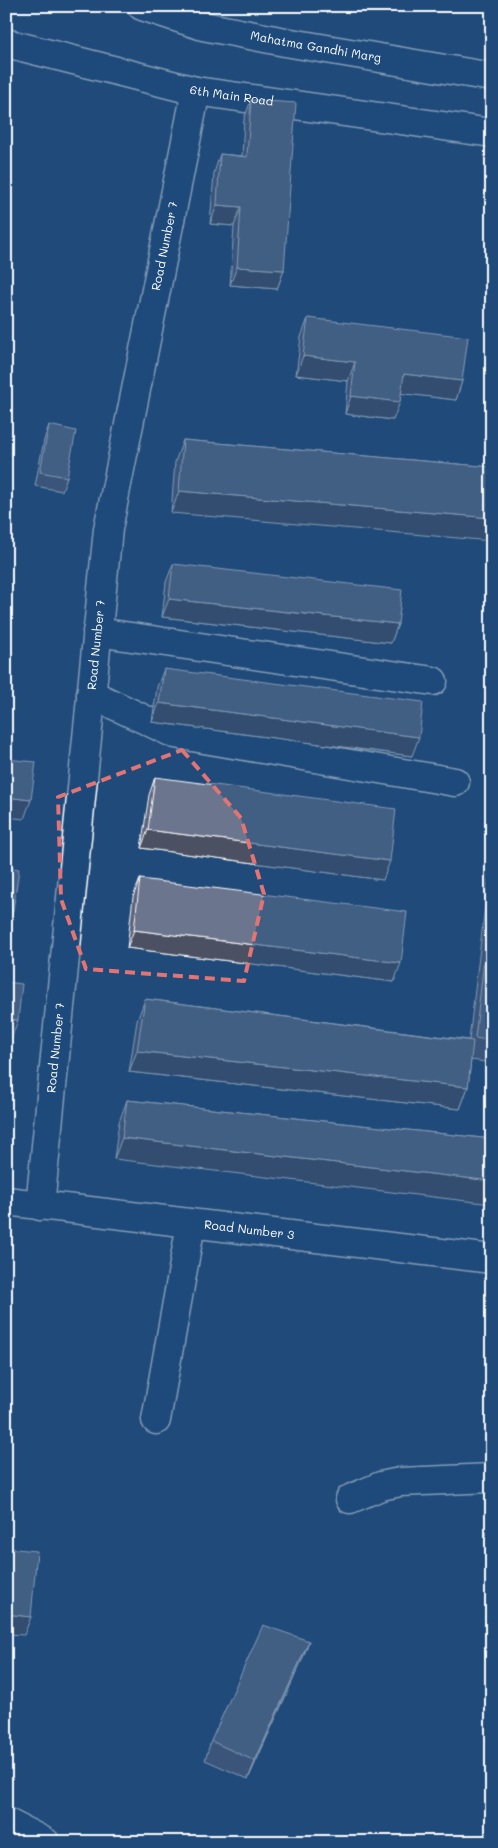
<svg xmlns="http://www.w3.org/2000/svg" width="498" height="1848" viewBox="0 0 498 1848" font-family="Mali,sans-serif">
<rect width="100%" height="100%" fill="#1f4a7a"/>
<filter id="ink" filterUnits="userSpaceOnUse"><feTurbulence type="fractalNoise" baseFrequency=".02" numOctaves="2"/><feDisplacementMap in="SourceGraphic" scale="10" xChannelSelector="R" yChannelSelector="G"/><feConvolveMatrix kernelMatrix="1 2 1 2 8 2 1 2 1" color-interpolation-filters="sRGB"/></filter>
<g filter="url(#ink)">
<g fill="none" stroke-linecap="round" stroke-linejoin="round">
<defs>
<g id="minor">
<path id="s1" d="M6 43 196 91 492 133"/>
<polyline points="97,632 433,681"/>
<polyline points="91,694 175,734 455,782"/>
<path id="s2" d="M6 1201 492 1259"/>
<path id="s3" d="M40 1206 108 529 196 91"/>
<polyline points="156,1420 191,1224"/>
<polyline points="350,1499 381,1486 400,1482 492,1478"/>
<polyline points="6,1822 45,1842"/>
</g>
<g id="primary">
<path id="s4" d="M142 6 203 26 285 42 492 77"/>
</g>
</defs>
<use href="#minor" stroke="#fff" stroke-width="31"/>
<use href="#primary" stroke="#fff" stroke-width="31"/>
<use href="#minor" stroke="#1f4a7a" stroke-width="28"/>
<use href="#primary" stroke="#1f4a7a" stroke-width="28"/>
</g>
<g fill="#5d647a" stroke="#fff">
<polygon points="251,100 284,270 277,289 230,285 234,226 210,224 214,173 220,154 242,156 244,119"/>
<polygon points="308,318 462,381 456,400 401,393 393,420 345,414 348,381 296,375 301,337"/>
<polygon points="49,425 67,477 62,491 35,486 44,440"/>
<polygon points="183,440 492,467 171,513 175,462"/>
<polygon points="173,564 398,624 391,643 162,617 166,582"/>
<polygon points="164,669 412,756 152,722 157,687"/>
<polygon points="155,777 383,880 141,848 149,795"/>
<polygon points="492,847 492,1063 471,1060 468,1087 460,1109 129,1072 137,1021 145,999 469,1040"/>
<polygon points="140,879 394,982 127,948 133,897"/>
<polygon points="127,1100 492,1139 114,1159 119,1122"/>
<polygon points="309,1641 302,1660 248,1779 205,1760 211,1741"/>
</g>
<g fill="#4c5163" stroke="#fff">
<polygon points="217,205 241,207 234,226 210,224"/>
<polygon points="237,267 284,270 277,289 230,285"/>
<polygon points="303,356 355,362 348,381 296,375"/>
<polygon points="404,374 462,381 456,400 397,393"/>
<polygon points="351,396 400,402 393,420 345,414"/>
<polygon points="179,491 492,518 492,541 171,513"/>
<polygon points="169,599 398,624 391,643 162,617"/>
<polygon points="159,703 419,737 412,756 152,722"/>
<polygon points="6,797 31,800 24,819 6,817"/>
<polygon points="148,830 390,861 383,880 141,848"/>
<polygon points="6,910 13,911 6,930"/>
<polygon points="134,930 401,963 394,982 127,948"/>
<polygon points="6,1019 18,1020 11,1039 6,1038"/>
<polygon points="137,1051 468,1087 460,1109 129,1072"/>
<polygon points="122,1138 492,1181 492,1204 114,1159"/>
<polygon points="6,1614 31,1617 24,1635 6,1634"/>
<polygon points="309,1641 302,1660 248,1779 255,1761"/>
</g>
<g fill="#6c748e" stroke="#fff">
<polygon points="251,100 296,103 284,270 237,267 241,207 217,205 220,154 247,157"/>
<polygon points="308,318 468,337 462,381 404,374 400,402 351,396 355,362 303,356"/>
<polygon points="49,425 76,431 67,477 40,472"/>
<polygon points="183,440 492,467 492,518 179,491"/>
<polygon points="173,564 402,590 398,624 169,599"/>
<polygon points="164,669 423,702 419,737 159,703"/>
<polygon points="6,759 36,762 31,800 6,797"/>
<polygon points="155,777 396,809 390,861 148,830"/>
<polygon points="6,867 19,869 13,911 6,910"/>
<polygon points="140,879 407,912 401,963 134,930"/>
<polygon points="492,892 492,1041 475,1038"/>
<polygon points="6,982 22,984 18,1020 6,1019"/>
<polygon points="145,999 473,1041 468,1087 137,1051"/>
<polygon points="127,1100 492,1139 492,1181 122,1138"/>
<polygon points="6,1548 37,1551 31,1617 6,1614"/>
<polygon points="263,1625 309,1641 255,1761 211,1741"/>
</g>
</g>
<path d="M0 0H498V1848H0ZM182 750 241 818 264 894 244 981 86 969 61 899 58 797Z" fill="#1f4a7a" fill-opacity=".55" fill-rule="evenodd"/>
<path fill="none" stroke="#e47373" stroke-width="4" stroke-dasharray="10 6" stroke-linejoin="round" d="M182 750 241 818 264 894 244 981 86 969 61 899 58 797Z"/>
<g text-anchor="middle" stroke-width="5" stroke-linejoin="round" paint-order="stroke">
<g font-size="12" fill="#fff" stroke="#1f4a7a">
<text dy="4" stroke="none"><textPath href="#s4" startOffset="179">Mahatma Gandhi Marg</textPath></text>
<text dy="4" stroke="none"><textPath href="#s1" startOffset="232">6th Main Road</textPath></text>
<text dy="4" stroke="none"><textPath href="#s3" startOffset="969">Road Number 7</textPath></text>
<text dy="4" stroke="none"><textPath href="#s3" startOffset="564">Road Number 7</textPath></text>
<text dy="4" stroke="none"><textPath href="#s3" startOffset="159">Road Number 7</textPath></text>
<text dy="4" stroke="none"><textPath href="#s2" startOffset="245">Road Number 3</textPath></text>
</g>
</g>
<rect width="498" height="1848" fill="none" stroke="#1f4a7a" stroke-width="25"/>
<rect x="12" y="12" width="473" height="1823" fill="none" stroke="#fff" stroke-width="2" filter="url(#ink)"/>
</svg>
